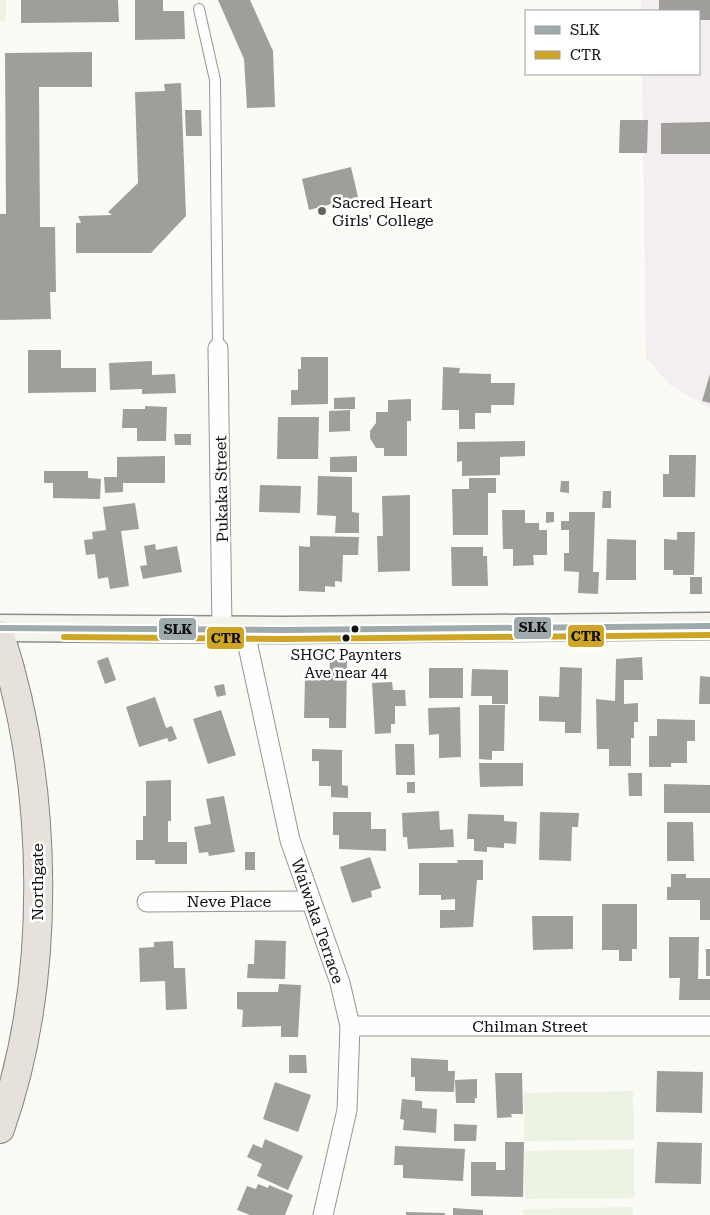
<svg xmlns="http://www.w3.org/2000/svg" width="710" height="1215" viewBox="0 0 710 1215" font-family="'Roboto Serif',serif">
<rect width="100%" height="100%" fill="#fbfbf6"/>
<polygon fill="#f3eff1" points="641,0 710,0 710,408 670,385 646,358 642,74 699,74 699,11 641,11"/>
<g fill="#edf3e2">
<rect x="0" y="0" width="6" height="22"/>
<polygon points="633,1091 634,1140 524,1141 524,1093"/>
<polygon points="634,1149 634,1198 525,1199 524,1151"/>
<polygon points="633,1207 633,1215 523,1215 523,1209"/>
</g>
<g fill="#9f9e9b">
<polygon points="21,0 118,0 119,22 21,23"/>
<polygon points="135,0 163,0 163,11 184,11 185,39 135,40"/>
<polygon points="218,0 250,0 273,51 275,107 247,108 244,59"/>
<polygon points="659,0 710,0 710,20 699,20 699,11 659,11"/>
<polygon points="92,52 92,87 39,87 40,227 55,227 56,292 50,292 51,319 0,320 0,214 6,214 5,53"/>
<polygon points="181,83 186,216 151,253 76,253 76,223 81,223 78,216 112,215 108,212 138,183 135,92 165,91 164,84"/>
<polygon points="185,110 201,110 202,136 186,136"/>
<polygon points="620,120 648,120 647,153 619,153"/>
<polygon points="710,122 710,154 661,154 661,123"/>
<polygon points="351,167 358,197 309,210 302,179"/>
<polygon points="28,350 61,350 61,368 96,368 96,392 28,393"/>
<polygon points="301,357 328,357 328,404 291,405 291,390 298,390 298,369 301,369"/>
<polygon points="152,361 152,375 175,374 176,393 142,394 142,389 110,390 109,363"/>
<polygon points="443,367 460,368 459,373 491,374 491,383 515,383 514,405 491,405 491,413 475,413 475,429 459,429 459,410 442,410"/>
<polygon points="710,374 710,403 702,401"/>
<polygon points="355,397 355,409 334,409 334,398"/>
<polygon points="411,399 411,421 407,421 407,456 384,456 384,448 376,448 370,438 370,431 376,423 376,412 388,412 388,400"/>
<polygon points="145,406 167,407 166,441 137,441 137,428 122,428 123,409 145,409"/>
<polygon points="350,410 350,431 329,432 329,411"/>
<polygon points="278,417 319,417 318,459 277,459"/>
<polygon points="174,434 191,434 191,445 175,445"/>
<polygon points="525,441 525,456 500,457 500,475 462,476 462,461 457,462 457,442"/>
<polygon points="669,455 696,455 695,497 663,497 663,474 669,474"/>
<polygon points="165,456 165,483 123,483 123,492 105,493 104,477 117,477 117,457"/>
<polygon points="357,456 357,472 330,472 330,457"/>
<polygon points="44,471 88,471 88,478 101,479 100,499 53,498 53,483 44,483"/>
<polygon points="318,476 352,477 352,512 359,513 359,533 335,533 336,516 317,515"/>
<polygon points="469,478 496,478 496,493 488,493 488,535 453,535 452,489 469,489"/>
<polygon points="561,481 569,481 569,493 560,492"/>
<polygon points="260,485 301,486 300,513 259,512"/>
<polygon points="603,491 611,491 611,508 602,508"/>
<polygon points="410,495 410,571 378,572 377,536 383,536 382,496"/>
<polygon points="135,503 139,529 121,531 129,586 110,589 108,577 98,579 95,554 86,555 84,540 93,539 92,532 106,530 103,507"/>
<polygon points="502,510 525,510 525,523 539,523 539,530 547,530 547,555 533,555 534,565 513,566 513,549 503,549"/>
<polygon points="546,512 554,512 554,522 546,523"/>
<polygon points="569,512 595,512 593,572 599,572 598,594 578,593 579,572 564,571 564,553 569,553 569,530 561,530 561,521 569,521"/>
<polygon points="677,532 695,532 694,575 673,575 673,570 664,570 664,539 677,540"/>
<polygon points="310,536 359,537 358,555 343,555 342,582 335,581 335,587 325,586 325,592 299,591 299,546 310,547"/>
<polygon points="607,539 636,540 636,580 606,580"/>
<polygon points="155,544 156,550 177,546 182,572 143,579 140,566 147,565 144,546"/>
<polygon points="451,547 483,547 483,556 487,556 488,586 452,586"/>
<rect x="690" y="577" width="12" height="17"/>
<polygon points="108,657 116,680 105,684 97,661"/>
<polygon points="642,657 643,680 624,680 624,704 638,703 638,722 634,722 634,738 631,738 631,766 609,766 609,749 597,749 596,699 615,701 616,659"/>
<polygon points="330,660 347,660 346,728 329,728 329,718 304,718 305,679 329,680"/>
<polygon points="560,667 582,668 581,733 565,733 565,722 539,721 539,696 559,697"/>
<rect x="429" y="668" width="34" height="30"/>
<polygon points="472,669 508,670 508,704 492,704 492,696 471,696"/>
<polygon points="700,676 710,677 710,704 699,704"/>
<polygon points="392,682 393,690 405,690 406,706 395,706 395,724 391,724 391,733 375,734 372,683"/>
<polygon points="224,684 226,695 217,697 214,686"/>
<polygon points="155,697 166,728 172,726 177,739 169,742 167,738 139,747 126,707"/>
<polygon points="479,705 505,705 504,751 492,751 492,760 479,759"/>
<polygon points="460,707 461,757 439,758 439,734 429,735 428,708"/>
<polygon points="221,710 236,755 208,764 193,719"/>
<polygon points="657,719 695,720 695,741 687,741 687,763 671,763 671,767 649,767 649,736 657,736"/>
<polygon points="395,744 414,744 415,775 396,775"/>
<polygon points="312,749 342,750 342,785 348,786 348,798 331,797 331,786 319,786 319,761 312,761"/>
<polygon points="479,763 523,763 523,786 480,787"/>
<polygon points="628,773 642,773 642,796 629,796"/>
<polygon points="171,780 171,821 168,821 168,842 187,842 187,864 155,864 155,860 136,860 136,840 143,840 143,816 146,816 146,781"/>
<rect x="407" y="782" width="8" height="11"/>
<polygon points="664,784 710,785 710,813 664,813"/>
<polygon points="224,796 235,852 209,856 208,852 199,853 194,827 211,824 206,799"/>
<polygon points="439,811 440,830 453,829 454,847 408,849 407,837 403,837 402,813"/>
<polygon points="333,812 371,812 371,829 386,829 386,851 339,849 339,835 333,835"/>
<polygon points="540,812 579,813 578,827 572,827 571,861 539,860"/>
<polygon points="468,814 504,815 504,821 517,822 516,844 504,843 504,848 487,847 487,852 474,851 474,839 467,839"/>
<polygon points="667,822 693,822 694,861 667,861"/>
<rect x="245" y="852" width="10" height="18"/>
<polygon points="370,857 381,888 371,891 372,897 352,903 340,867"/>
<polygon points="457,860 483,860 483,880 477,880 473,927 440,928 440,910 455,910 455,899 441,900 441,895 419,895 419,863 458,863"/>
<polygon points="671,874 686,874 686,878 710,878 710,920 700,920 700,900 667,900 667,887 671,887"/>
<polygon points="602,904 637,904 637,949 632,949 632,961 619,961 619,950 602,950"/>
<polygon points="532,916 573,916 573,949 533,950"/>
<polygon points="669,937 699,937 698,979 710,979 710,1000 679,1000 680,978 669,978"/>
<polygon points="255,940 286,941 285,979 247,978 248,964 254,964"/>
<polygon points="173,941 174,968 185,968 187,1009 166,1010 165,981 140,982 139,948 154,947 154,942"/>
<rect x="706" y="949" width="4" height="27"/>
<polygon points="279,984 301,985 298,1037 281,1037 281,1026 242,1027 243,1010 237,1009 237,992 278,992"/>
<polygon points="289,1055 306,1055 307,1073 289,1073"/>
<polygon points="411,1058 448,1060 448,1071 455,1071 454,1092 415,1091 415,1077 411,1077"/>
<polygon points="657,1071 703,1072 702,1113 656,1112"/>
<polygon points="495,1073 522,1073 523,1114 511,1114 512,1117 497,1118"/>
<polygon points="477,1079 477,1098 475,1098 475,1103 456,1103 455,1080"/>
<polygon points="275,1082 311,1095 298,1132 263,1119"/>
<polygon points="402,1099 422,1101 422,1108 437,1109 436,1133 403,1130 404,1120 400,1119"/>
<polygon points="454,1124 477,1125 476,1141 454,1141"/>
<polygon points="265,1139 303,1156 288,1190 257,1176 262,1164 247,1157 253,1144 262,1148"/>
<polygon points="505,1142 524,1142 523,1197 471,1196 471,1162 496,1162 496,1170 505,1170"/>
<polygon points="657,1142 702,1143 701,1184 655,1183"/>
<polygon points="395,1146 465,1149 463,1181 403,1178 403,1165 394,1165"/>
<polygon points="258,1184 268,1188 269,1185 293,1195 285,1215 250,1215 237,1210 247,1186 256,1189"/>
<polygon points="453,1208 483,1210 483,1215 453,1215"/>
<polygon points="406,1212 445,1213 445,1215 406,1215"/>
</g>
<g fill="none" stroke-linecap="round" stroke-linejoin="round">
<defs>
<polyline id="lane" points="199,9 215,80 218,348"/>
<g id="street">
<polyline points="218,348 222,629"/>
<polyline points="247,629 248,646 290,840 340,983 350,1026 347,1110 323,1215"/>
<polyline points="147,902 310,901"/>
<polyline points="350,1026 710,1026"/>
</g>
<polyline id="secondary" points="0,628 282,630 710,626"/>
<path id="highway" d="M0 635C49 786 53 978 0 1129"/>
</defs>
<use href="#lane" stroke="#959593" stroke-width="12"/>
<use href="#street" stroke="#959593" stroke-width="21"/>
<use href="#secondary" stroke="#8c8c8a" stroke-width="29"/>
<use href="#highway" stroke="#838380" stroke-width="30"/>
<use href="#lane" stroke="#fefefe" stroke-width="10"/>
<use href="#street" stroke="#fefefe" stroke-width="19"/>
<use href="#secondary" stroke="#f4f4ec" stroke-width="26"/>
<use href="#highway" stroke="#e7e2d9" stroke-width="28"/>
<defs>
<polyline id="bus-1" points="0,628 282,630 710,626"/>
<polyline id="bus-2" points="64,637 282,639 710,635"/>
</defs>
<use href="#bus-1" stroke="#fff" stroke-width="10"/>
<use href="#bus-2" stroke="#fff" stroke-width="10"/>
<use href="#bus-1" stroke="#9eaaac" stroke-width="6"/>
<use href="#bus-2" stroke="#cfa526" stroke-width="6"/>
</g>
<circle fill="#626260" stroke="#fff" stroke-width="2" cx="322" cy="211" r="5"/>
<g fill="#0f0f0f" stroke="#fff" stroke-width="2">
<circle cx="355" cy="629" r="4.5"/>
<circle cx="346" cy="638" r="4.5"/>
</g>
<g text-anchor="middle" stroke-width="5" stroke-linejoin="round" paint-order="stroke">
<g font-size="15" fill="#0f0f0f" stroke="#fff">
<text x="346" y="660">SHGC Paynters<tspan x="346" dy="18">Ave near 44</tspan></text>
</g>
<g font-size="16" fill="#0f0f0f" stroke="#fff" text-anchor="start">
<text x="332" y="208">Sacred Heart<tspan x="332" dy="18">Girls' College</tspan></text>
</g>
<g font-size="16" fill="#0f0f0f" stroke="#fff">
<text transform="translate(221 489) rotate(-91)" y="6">Pukaka Street</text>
<text transform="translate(37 882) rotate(-90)" y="6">Northgate</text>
<text x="229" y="907">Neve Place</text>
<text transform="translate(318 921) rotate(71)" y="6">Waiwaka Terrace</text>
<text x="530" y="1032">Chilman Street</text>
</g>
</g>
<g stroke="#fff" stroke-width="2">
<rect x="513" y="616" width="39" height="24" rx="5" fill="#9eaaac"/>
<rect x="158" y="617" width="39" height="24" rx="5" fill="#9eaaac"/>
<rect x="567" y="624" width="38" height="24" rx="5" fill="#cfa526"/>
<rect x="206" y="626" width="39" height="24" rx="5" fill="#cfa526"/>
</g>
<g font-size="14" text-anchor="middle" font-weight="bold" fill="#111">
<text x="533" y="632">SLK</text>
<text x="178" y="634">SLK</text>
<text x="586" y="641">CTR</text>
<text x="226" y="643">CTR</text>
</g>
<rect x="525" y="10" width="175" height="65" fill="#ffffff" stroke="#9f9f9f"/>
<rect x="535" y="26" width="25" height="8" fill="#9eaaac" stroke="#9f9f9f"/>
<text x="570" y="35" font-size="15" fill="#0f0f0f">SLK</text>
<rect x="535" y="51" width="25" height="8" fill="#cfa526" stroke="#9f9f9f"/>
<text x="570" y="60" font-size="15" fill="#0f0f0f">CTR</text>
</svg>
